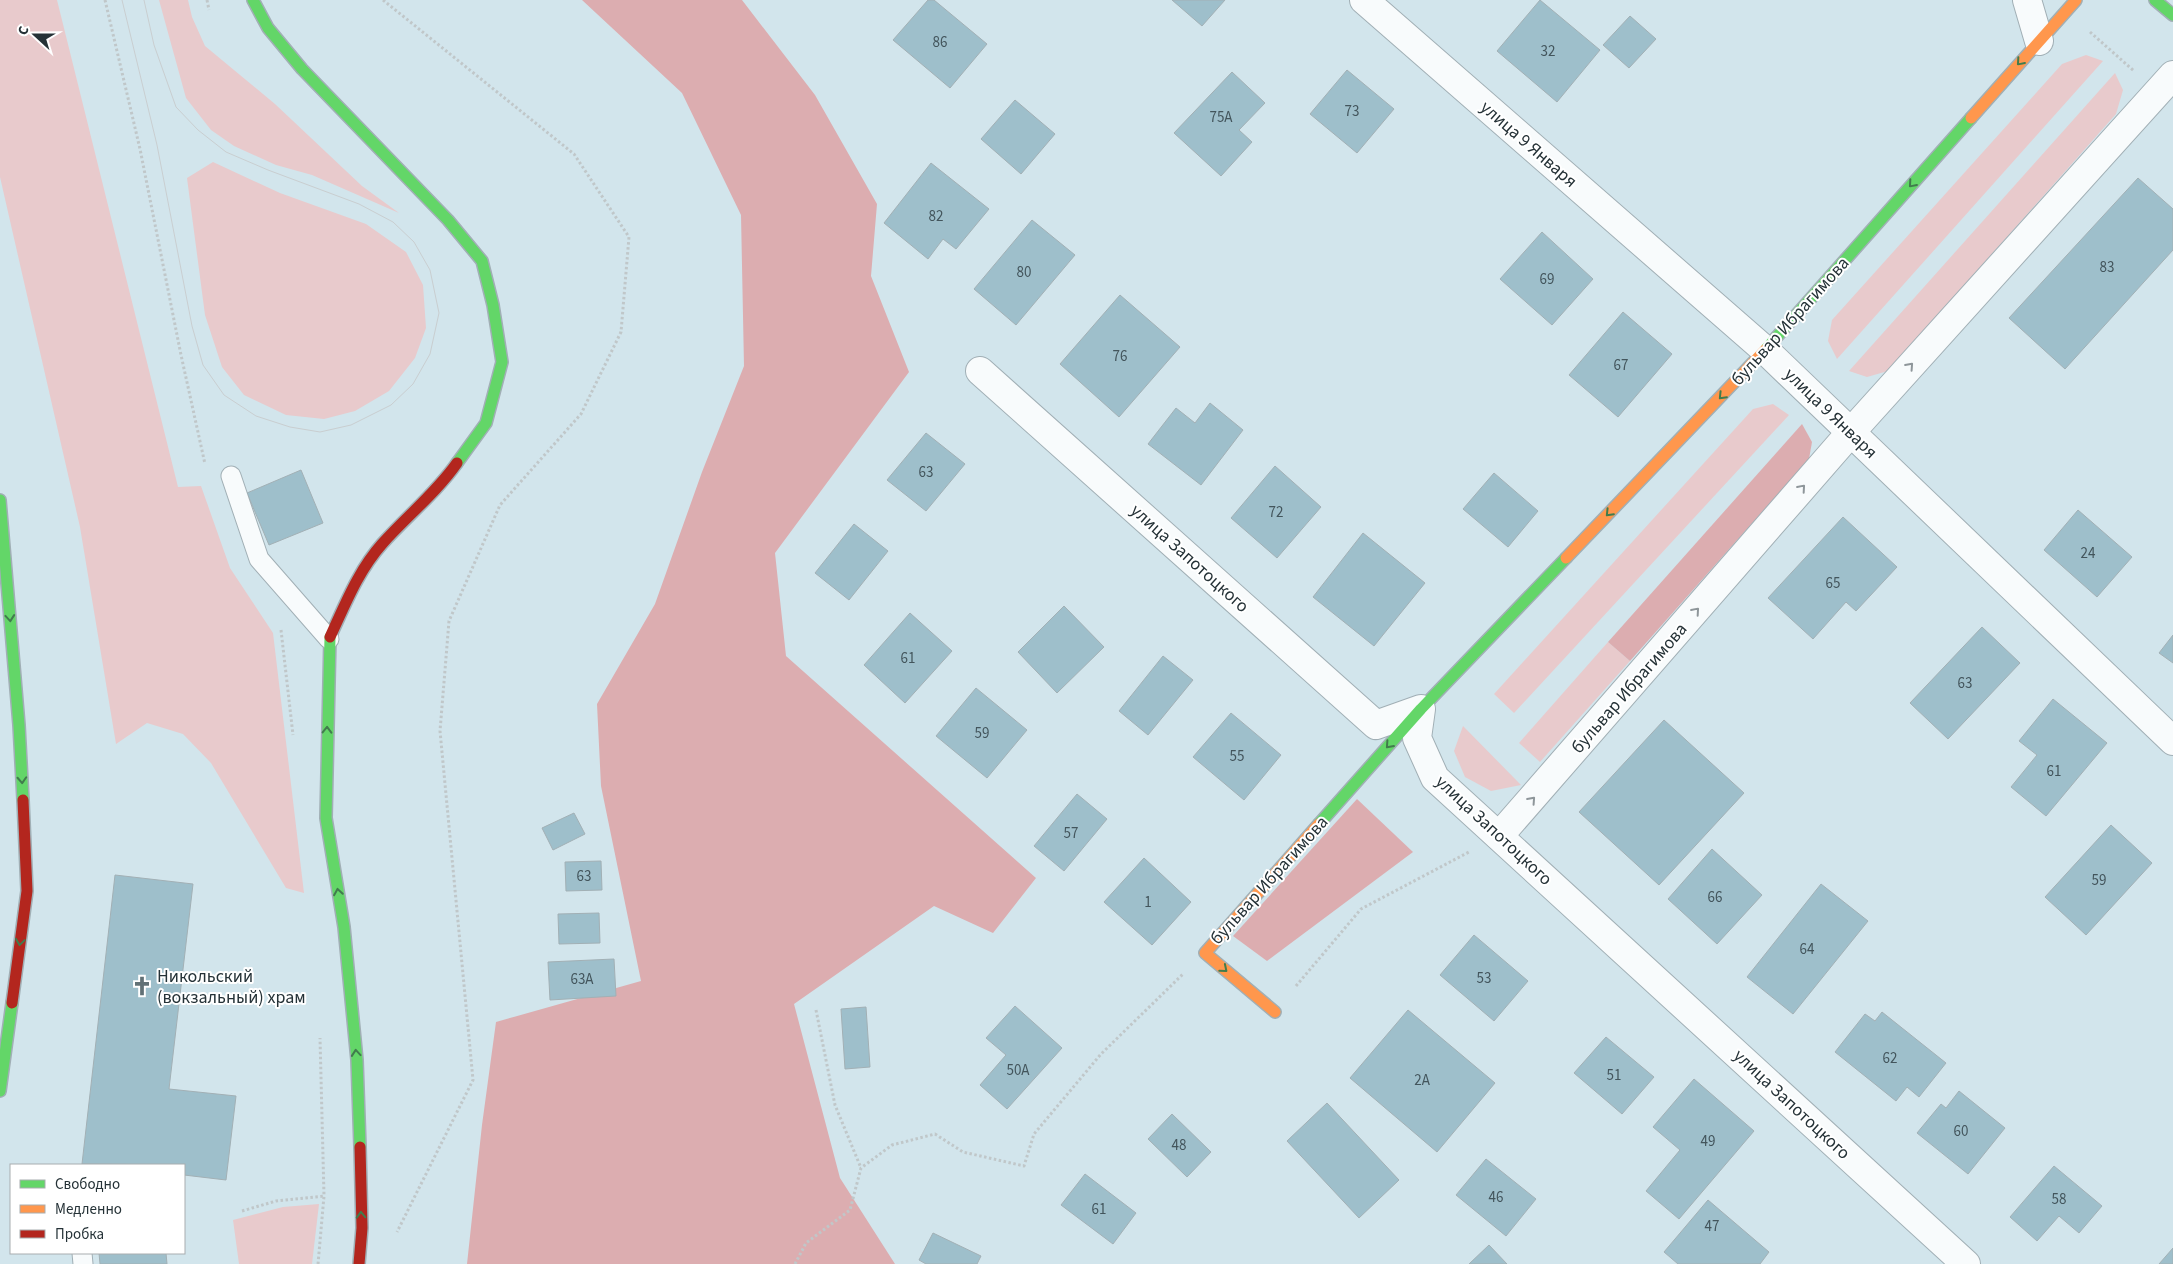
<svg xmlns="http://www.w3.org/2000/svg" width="2173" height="1264" viewBox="0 0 2173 1264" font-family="'Source Sans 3',sans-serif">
<rect width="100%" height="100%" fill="#d2e5ec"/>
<g fill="#e8cacc">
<polygon points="0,0 57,0 178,487 201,486 230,568 273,633 304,893 286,888 211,763 183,734 147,723 116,744 80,527 0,177"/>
<polygon points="159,0 188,0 192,17 205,46 275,104 362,186 399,213 312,175 276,165 234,146 211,130 186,98"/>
<polygon points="2086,55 2103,61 1837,359 1828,341 1832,320 2062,64"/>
<polygon points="2115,73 2123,90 2116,114 1888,371 1867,377 1849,371"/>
<polygon points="213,162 280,193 366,224 406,252 423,285 426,328 415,358 389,391 355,411 324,419 286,415 244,395 222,367 205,315 187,178"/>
<polygon points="1773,404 1789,415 1514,713 1494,694 1753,409"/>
<polygon points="1608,642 1630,661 1540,762 1519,743"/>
<polygon points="1463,726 1521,785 1491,791 1465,777 1454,751"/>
<polygon points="319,1204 312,1264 239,1264 233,1220 283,1207"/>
</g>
<g fill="#dcadb0">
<polygon points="582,0 742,0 815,95 877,204 871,276 909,372 775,553 786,656 1036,878 993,933 934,906 794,1004 840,1178 895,1264 467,1264 482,1125 496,1022 641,981 601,786 597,704 655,604 702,472 744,366 741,215 682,93"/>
<polygon points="1802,424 1812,442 1809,459 1630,661 1608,642"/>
<polygon points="1357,799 1413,852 1267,961 1233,936"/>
</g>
<g fill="#9ebfcb" stroke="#a2b0b5">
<polygon points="928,0 934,0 987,44 950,88 893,40"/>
<polygon points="1172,0 1225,0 1202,26"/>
<polygon points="1540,0 1600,50 1557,102 1497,51"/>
<polygon points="1630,16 1656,39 1629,68 1603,45"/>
<polygon points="1347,70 1394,109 1357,153 1310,114"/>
<polygon points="1232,72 1265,103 1239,130 1252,142 1221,176 1174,133"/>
<polygon points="1015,100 1055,134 1021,174 981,139"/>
<polygon points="931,163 989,209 956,249 943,239 928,259 884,223"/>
<polygon points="2138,178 2173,209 2173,250 2065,369 2009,318"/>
<polygon points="1032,220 1075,255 1016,325 974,289"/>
<polygon points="1542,232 1593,279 1552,325 1500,279"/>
<polygon points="1120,295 1180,347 1119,417 1060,364"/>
<polygon points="1623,312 1672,354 1618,417 1569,375"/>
<polygon points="1210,403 1243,430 1201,485 1148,444 1176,408 1195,423"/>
<polygon points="926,433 965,464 926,511 887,480"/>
<polygon points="1275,466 1321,507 1277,558 1231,518"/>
<polygon points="301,470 323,523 269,545 247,493"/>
<polygon points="1494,473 1538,511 1508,547 1463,509"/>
<polygon points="2078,510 2132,557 2097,597 2044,550"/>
<polygon points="1843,517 1897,567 1856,611 1846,602 1813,639 1768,598"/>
<polygon points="854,524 888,551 849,600 815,573"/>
<polygon points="1363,533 1425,583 1374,646 1313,597"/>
<polygon points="1064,606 1104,647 1057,693 1018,652"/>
<polygon points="910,613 952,651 905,703 864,665"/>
<polygon points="1982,627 2020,663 1948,739 1910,703"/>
<polygon points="2173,635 2173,663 2159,653"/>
<polygon points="1163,656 1193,680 1148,735 1119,711"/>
<polygon points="976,688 1027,730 987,778 936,736"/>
<polygon points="2053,699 2107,743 2046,816 2011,787 2037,755 2019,741"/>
<polygon points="1231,713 1281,755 1244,800 1193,757"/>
<polygon points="1664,720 1744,793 1659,885 1579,812"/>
<polygon points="1077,794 1107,819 1064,871 1034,846"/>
<polygon points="574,813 585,834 553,850 542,828"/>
<polygon points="2111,825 2152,863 2086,935 2045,897"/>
<polygon points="1712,849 1762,895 1717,944 1668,899"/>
<polygon points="1144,858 1191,902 1152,945 1104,902"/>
<polygon points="601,861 602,890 566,891 565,862"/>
<polygon points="115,875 193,884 169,1089 236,1096 226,1180 184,1175 184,1165 82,1164"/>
<polygon points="1821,884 1868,921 1793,1014 1747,977"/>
<polygon points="599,913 600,943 559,944 558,914"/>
<polygon points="1474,935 1528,981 1494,1021 1440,975"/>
<polygon points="614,959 616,996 550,1000 548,962"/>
<polygon points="1015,1006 1062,1048 1007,1109 980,1085 1006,1055 986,1038"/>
<polygon points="866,1007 870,1067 845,1069 841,1009"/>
<polygon points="1408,1010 1495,1083 1437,1152 1350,1078"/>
<polygon points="1882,1012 1946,1063 1919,1097 1907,1087 1896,1101 1835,1052 1865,1014 1875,1021"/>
<polygon points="1606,1037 1654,1077 1622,1114 1574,1073"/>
<polygon points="1694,1079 1754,1131 1679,1219 1646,1191 1680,1150 1653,1127"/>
<polygon points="1959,1091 2005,1128 1968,1174 1917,1133 1941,1104 1946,1108"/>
<polygon points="1327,1103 1399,1180 1359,1218 1287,1141"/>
<polygon points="1172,1114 1211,1152 1187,1177 1148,1139"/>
<polygon points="1486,1159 1536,1199 1506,1236 1456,1195"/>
<polygon points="2054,1166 2102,1206 2079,1233 2059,1216 2037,1241 2010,1217"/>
<polygon points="1085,1174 1136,1213 1113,1244 1061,1205"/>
<polygon points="1708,1200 1769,1252 1760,1264 1678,1264 1664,1252"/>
<polygon points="933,1233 981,1256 977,1264 926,1264 919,1260"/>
<polygon points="1489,1245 1507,1264 1469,1264"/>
<polygon points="2173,1248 2173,1264 2159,1264"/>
<polygon points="99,1253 166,1253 167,1264 100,1264"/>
</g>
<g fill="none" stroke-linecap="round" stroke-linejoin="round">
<defs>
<g id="lane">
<polyline points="231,476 259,559 329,639"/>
<polyline points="82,1253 83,1264"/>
</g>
<g id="street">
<polyline points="1364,0 1765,350 2173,741"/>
<polyline points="2027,0 2039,41"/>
<polyline points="980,371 1376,725 1421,709 1417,738 1435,778 1966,1264"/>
<polyline points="1499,836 1851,432 2173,75"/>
</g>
<g id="fast">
<polyline points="253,0 268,28 302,69 448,220 482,261 493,305 502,362 486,423 457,463"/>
<polyline points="2155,0 2173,15"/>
<polyline points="1766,349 1971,118"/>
<polyline points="0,500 19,725 23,800"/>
<polyline points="330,637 326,818 344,927 357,1060 360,1147"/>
<polyline points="1319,824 1421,709 1566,558"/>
<polyline points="0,1091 12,1003"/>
</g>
<g id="slow">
<polyline points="1971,118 2076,0"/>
<polyline points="1566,558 1766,349"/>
<polyline points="1275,1012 1205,953 1319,824"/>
</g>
<g id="jam">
<path d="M330 637C345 605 358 571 382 544 407 516 436 493 457 463"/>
<polyline points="12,1003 27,891 23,800"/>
<polyline points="359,1264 362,1228 360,1147"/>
</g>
</defs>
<use href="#lane" stroke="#a1afb5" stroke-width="21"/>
<use href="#street" stroke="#a1afb5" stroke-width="30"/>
<use href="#fast" stroke="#a1afb5" stroke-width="14"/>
<use href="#slow" stroke="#a1afb5" stroke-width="14"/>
<use href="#jam" stroke="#a1afb5" stroke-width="14"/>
<g stroke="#c0c7c9" stroke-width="3" stroke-dasharray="2.5 2.5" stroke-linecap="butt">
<polyline points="105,0 140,149 181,355 205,464"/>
<polyline points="207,0 209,10"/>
<polyline points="383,0 574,154 629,237 621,332 581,414 500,505 449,621 440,731 473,1080 397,1232"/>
<polyline points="2090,32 2134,71"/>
<polyline points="281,630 293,735"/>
<polyline points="1296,986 1361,909 1469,852"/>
<polyline points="816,1010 835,1105 861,1168"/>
<polyline points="242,1211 276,1201 324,1196"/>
<polyline points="318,1264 324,1196 320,1038"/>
<polyline points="795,1264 806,1243 850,1210 861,1168 892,1145 935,1134 963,1152 1024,1166 1034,1134 1101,1054 1183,974"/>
</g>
<use href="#lane" stroke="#f8fbfc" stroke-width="19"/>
<use href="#street" stroke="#f8fbfc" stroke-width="28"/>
<use href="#fast" stroke="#63d668" stroke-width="11"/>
<use href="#slow" stroke="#ff974d" stroke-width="11"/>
<use href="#jam" stroke="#b3261e" stroke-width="11"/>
<polyline stroke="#c9ced0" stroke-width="1" points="122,0 157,145 192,326 203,365 224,395 256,416 290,427 320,432 351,425 391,405 413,384 430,354 439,313 430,270 414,242 393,222 359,204 268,170 226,152 198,130 176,107 154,45 144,0"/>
</g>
<defs><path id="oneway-chevron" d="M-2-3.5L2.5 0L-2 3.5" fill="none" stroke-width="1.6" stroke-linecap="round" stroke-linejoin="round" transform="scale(1.25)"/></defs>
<g stroke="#417c4d">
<use href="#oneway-chevron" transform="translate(2020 62) rotate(131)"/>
<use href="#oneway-chevron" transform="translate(1912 184) rotate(131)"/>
<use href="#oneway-chevron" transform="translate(1722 396) rotate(134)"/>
<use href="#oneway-chevron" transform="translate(1609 513) rotate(134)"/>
<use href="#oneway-chevron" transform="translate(10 618) rotate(85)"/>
<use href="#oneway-chevron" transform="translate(327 730) rotate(-89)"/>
<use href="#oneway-chevron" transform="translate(1389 745) rotate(132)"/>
<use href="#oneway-chevron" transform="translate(22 780) rotate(87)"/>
<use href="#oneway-chevron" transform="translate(338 892) rotate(-99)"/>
<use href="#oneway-chevron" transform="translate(20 942) rotate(98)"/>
<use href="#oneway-chevron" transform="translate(1224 969) rotate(40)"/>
<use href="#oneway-chevron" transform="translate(356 1053) rotate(-95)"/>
<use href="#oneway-chevron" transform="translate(361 1215) rotate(-92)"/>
</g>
<g stroke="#8e969a">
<use href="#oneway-chevron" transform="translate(1910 366) rotate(-48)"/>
<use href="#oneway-chevron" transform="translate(1802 488) rotate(-49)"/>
<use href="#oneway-chevron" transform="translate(1696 611) rotate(-49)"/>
<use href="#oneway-chevron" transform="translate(1532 800) rotate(-48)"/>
</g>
<defs>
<symbol id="church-bare" viewBox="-9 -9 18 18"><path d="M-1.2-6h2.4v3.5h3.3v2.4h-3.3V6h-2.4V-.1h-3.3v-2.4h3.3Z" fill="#627176" stroke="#fff" stroke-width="2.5" paint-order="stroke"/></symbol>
</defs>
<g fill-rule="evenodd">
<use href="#church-bare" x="128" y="972" width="28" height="28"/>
</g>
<g text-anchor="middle" stroke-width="4" stroke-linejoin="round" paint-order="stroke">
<g font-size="15" fill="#43555c">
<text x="940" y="47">86</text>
<text x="1548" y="56">32</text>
<text x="1352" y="116">73</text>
<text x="1221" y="122">75А</text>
<text x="936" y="221">82</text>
<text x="2107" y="272">83</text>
<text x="1024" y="277">80</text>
<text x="1547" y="284">69</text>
<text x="1120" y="361">76</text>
<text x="1621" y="370">67</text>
<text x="926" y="477">63</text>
<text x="1276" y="517">72</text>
<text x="2088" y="558">24</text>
<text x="1833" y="588">65</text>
<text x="908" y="663">61</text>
<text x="1965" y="688">63</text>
<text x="982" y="738">59</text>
<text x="1237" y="761">55</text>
<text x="2054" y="776">61</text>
<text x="1071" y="838">57</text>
<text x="584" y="881">63</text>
<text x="2099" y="885">59</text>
<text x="1715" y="902">66</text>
<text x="1148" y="907">1</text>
<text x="1807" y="954">64</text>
<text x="1484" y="983">53</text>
<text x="582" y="984">63А</text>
<text x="1890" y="1063">62</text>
<text x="1018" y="1075">50А</text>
<text x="1614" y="1080">51</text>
<text x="1422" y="1085">2А</text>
<text x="1961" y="1136">60</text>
<text x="1708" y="1146">49</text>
<text x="1179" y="1150">48</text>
<text x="1496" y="1202">46</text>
<text x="2059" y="1204">58</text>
<text x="1099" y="1214">61</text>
<text x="1712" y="1231">47</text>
</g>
<g font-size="18" fill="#253237" stroke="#fff">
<text transform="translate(1529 144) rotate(41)" y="6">улица 9 Января</text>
<text transform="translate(1790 321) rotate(-48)" y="6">бульвар Ибрагимова</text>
<text transform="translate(1831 413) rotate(44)" y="6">улица 9 Января</text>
<text transform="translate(1190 558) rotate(42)" y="6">улица Запотоцкого</text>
<text transform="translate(1629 688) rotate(-49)" y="6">бульвар Ибрагимова</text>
<text transform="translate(1494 830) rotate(43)" y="6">улица Запотоцкого</text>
<text transform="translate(1269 880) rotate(-48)" y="6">бульвар Ибрагимова</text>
<text transform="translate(1792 1104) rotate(43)" y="6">улица Запотоцкого</text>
</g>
<g font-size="18" fill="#253237" stroke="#fff" text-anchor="start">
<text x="157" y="982">Никольский<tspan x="157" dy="21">(вокзальный) храм</tspan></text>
</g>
</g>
<rect x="10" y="1164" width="175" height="90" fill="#ffffff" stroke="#a8adaf"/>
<rect x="20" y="1180" width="25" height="8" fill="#63d668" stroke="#a8adaf"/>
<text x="55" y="1189" font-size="15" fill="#253237">Свободно</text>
<rect x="20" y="1205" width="25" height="8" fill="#ff974d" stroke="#a8adaf"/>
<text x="55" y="1214" font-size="15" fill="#253237">Медленно</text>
<rect x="20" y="1230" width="25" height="8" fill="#b3261e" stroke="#a8adaf"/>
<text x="55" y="1239" font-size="15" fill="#253237">Пробка</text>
<g transform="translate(35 35) rotate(291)" stroke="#ffffff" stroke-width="4" paint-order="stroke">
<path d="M0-4L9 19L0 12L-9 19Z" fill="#253237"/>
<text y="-8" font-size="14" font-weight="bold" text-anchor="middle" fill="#253237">С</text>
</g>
</svg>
